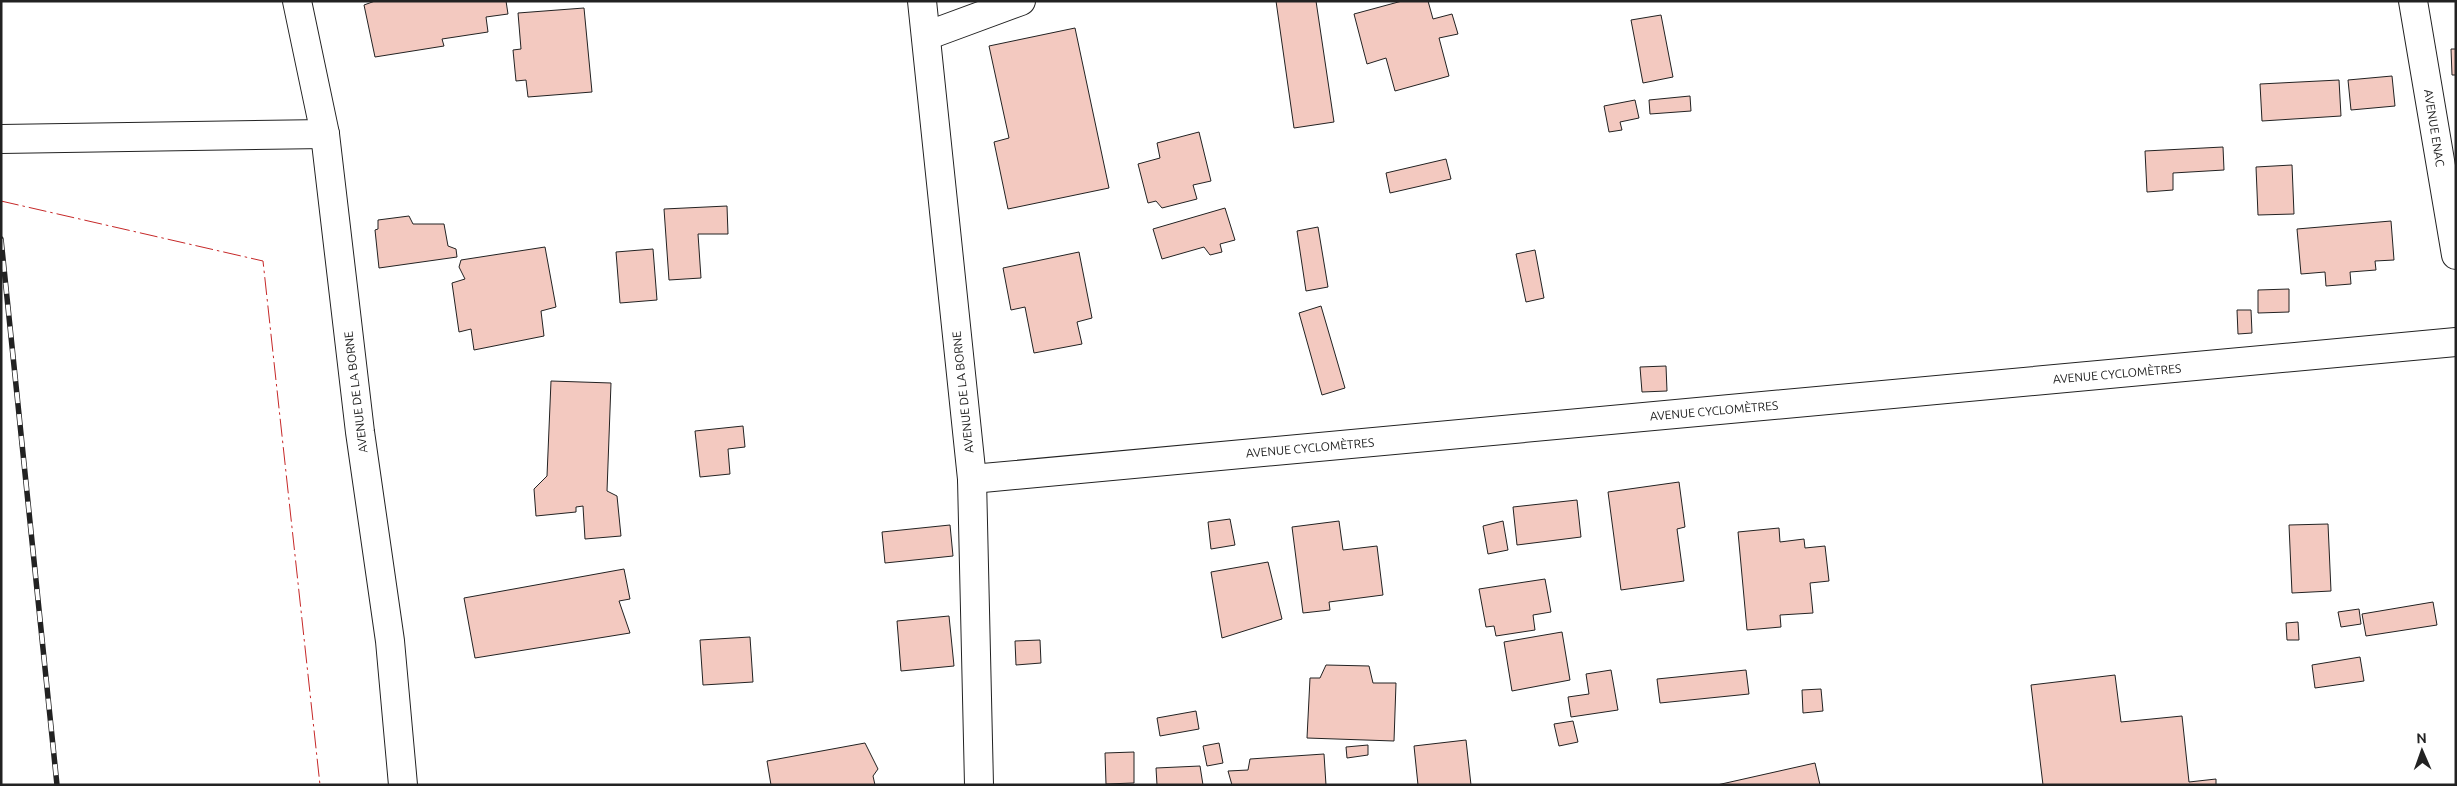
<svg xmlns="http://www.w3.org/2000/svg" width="2457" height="786" viewBox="0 0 2457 786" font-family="Ubuntu,sans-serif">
<rect width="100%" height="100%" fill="#fff"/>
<g fill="#f3c9c0" stroke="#222">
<polygon points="375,1 506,1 508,14 486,17 488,32 442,39 444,46 375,57 364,5"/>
<polygon points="1276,1 1316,1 1334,122 1294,128"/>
<polygon points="1402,1 1428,1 1433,19 1452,14 1458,34 1439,38 1449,76 1395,91 1386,58 1367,64 1354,14"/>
<polygon points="584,8 592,92 528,97 526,80 516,81 513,50 521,49 518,13"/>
<polygon points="1661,15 1673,77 1643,83 1631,20"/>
<polygon points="1075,28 1109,188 1008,209 994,142 1009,138 989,46"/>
<polygon points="2451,49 2456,49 2456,75 2452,75"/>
<polygon points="2392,76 2395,106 2351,110 2348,80"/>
<polygon points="2339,80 2341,116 2262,121 2260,84"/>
<polygon points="1690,96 1691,111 1650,114 1649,100"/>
<polygon points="1635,100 1639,118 1620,122 1622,130 1609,132 1604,106"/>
<polygon points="1199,132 1211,181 1193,185 1197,199 1162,208 1156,201 1148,203 1138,164 1160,158 1157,143"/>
<polygon points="2223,147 2224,170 2173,173 2173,190 2147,192 2145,151"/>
<polygon points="1446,159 1451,179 1390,193 1386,173"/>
<polygon points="2292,165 2294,214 2258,215 2256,167"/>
<polygon points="727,206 728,234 698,234 701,278 669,280 664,209"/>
<polygon points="1225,208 1235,240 1220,244 1222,252 1210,255 1204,247 1162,259 1153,229"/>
<polygon points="409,216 413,224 444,224 448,246 456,249 457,257 379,268 375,230 378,229 378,220"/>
<polygon points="2391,221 2394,260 2375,261 2376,270 2350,272 2351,284 2326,286 2325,272 2301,274 2297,229"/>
<polygon points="1318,227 1328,287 1306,291 1297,231"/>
<polygon points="545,247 556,307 541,311 544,336 474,350 471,329 459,332 452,283 465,279 459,267 461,260"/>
<polygon points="653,249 657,300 620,303 616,252"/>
<polygon points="1535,250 1544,298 1526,302 1516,254"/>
<polygon points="1079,252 1092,318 1077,322 1082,344 1034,353 1025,307 1011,310 1003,268"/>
<polygon points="2289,289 2289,312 2258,313 2258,290"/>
<polygon points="1321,306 1345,388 1322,395 1299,313"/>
<polygon points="2237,310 2251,310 2252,333 2238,334"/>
<polygon points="1666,366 1667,391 1642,392 1640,367"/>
<polygon points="551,381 611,383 607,491 617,496 621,536 585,539 583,506 576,507 576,512 536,516 534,489 547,476"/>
<polygon points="743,426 745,447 728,449 730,474 700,477 695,431"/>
<polygon points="1679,482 1685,527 1677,529 1684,581 1621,590 1608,492"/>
<polygon points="1577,500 1581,537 1517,545 1513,507"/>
<polygon points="1230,519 1235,545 1211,549 1208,522"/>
<polygon points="1339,521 1343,550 1377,546 1383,595 1329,602 1330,610 1303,613 1292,527"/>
<polygon points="1503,521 1508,550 1488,554 1483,526"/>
<polygon points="2328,524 2331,591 2292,593 2289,525"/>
<polygon points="950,525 953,556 885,563 882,532"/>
<polygon points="1779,528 1780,542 1804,539 1805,548 1825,546 1829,581 1810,583 1813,613 1780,615 1781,627 1747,630 1738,532"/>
<polygon points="1268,562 1282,619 1222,638 1211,572"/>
<polygon points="624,569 630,599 619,601 630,633 475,658 464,598"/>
<polygon points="1545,579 1551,612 1533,615 1535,630 1496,636 1494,626 1486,627 1479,589"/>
<polygon points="2433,602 2437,625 2366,636 2362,614"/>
<polygon points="2359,609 2361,624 2341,627 2338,612"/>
<polygon points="949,616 954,666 901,671 897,621"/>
<polygon points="2298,622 2299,640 2287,640 2286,623"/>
<polygon points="1562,632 1570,680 1512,691 1504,642"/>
<polygon points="750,637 753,682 703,685 700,640"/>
<polygon points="1040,640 1041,663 1016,665 1015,641"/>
<polygon points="2360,657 2364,681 2315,688 2312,665"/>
<polygon points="1326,665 1369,666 1373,683 1396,683 1394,741 1307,738 1310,678 1320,678"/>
<polygon points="1611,670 1618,710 1571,717 1568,697 1589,694 1586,674"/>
<polygon points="1746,670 1749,694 1660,703 1657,679"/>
<polygon points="2115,675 2121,722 2182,716 2189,782 2216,779 2216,785 2043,785 2031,685"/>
<polygon points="1821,689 1823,711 1803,713 1802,690"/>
<polygon points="1196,711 1199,729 1160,736 1157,718"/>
<polygon points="1573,721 1578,742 1559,746 1554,724"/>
<polygon points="1466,740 1471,785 1418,785 1414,746"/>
<polygon points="865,743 878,769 873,776 875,785 771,785 767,761"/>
<polygon points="1219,743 1223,763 1207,766 1203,746"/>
<polygon points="1368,745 1368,755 1347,758 1346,747"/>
<polygon points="1134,752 1134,783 1106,784 1105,753"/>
<polygon points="1324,754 1326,785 1232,785 1228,771 1248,770 1250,759"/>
<polygon points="1815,763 1820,785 1717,785"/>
<polygon points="1200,766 1203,785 1157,785 1156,768"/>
</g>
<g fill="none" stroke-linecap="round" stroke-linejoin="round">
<defs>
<g id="street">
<polyline points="297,1 325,134 360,432 390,641 403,785"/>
<polyline points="922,1 972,479 979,785"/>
<polyline points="2413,1 2456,255"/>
<polyline points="926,36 1021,1"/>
<polyline points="1,139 325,134"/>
<polyline points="972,479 2456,342"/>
</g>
</defs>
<use href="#street" stroke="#222" stroke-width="30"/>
<use href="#street" stroke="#fff" stroke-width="28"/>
<defs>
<polyline id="rail" points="1,239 57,785"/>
</defs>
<use href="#rail" stroke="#222" stroke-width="5.5"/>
<use href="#rail" stroke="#fff" stroke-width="4" stroke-dasharray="11" stroke-linecap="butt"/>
<polyline stroke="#c62828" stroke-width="1" stroke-dasharray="18 4 2.5 4" stroke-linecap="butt" points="1,201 263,261 320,785"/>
</g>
<g text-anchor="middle" stroke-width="4" stroke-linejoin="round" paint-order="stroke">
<g font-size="12" fill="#222" stroke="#fff">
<text transform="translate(2434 128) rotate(81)" y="4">AVENUE ENAC</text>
<text transform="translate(2117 374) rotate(-5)" y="4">AVENUE CYCLOMÈTRES</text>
<text transform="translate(356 392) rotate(-97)" y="4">AVENUE DE LA BORNE</text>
<text transform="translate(963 392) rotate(-96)" y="4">AVENUE DE LA BORNE</text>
<text transform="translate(1714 411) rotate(-5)" y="4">AVENUE CYCLOMÈTRES</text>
<text transform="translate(1310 448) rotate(-5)" y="4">AVENUE CYCLOMÈTRES</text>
</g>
</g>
<rect width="2457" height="786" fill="none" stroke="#222222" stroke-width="5"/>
<g transform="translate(2422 751) rotate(358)" stroke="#ffffff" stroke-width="4" paint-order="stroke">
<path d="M0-4L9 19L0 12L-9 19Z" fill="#222222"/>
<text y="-8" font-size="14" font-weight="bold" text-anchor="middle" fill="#222222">N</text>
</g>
</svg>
